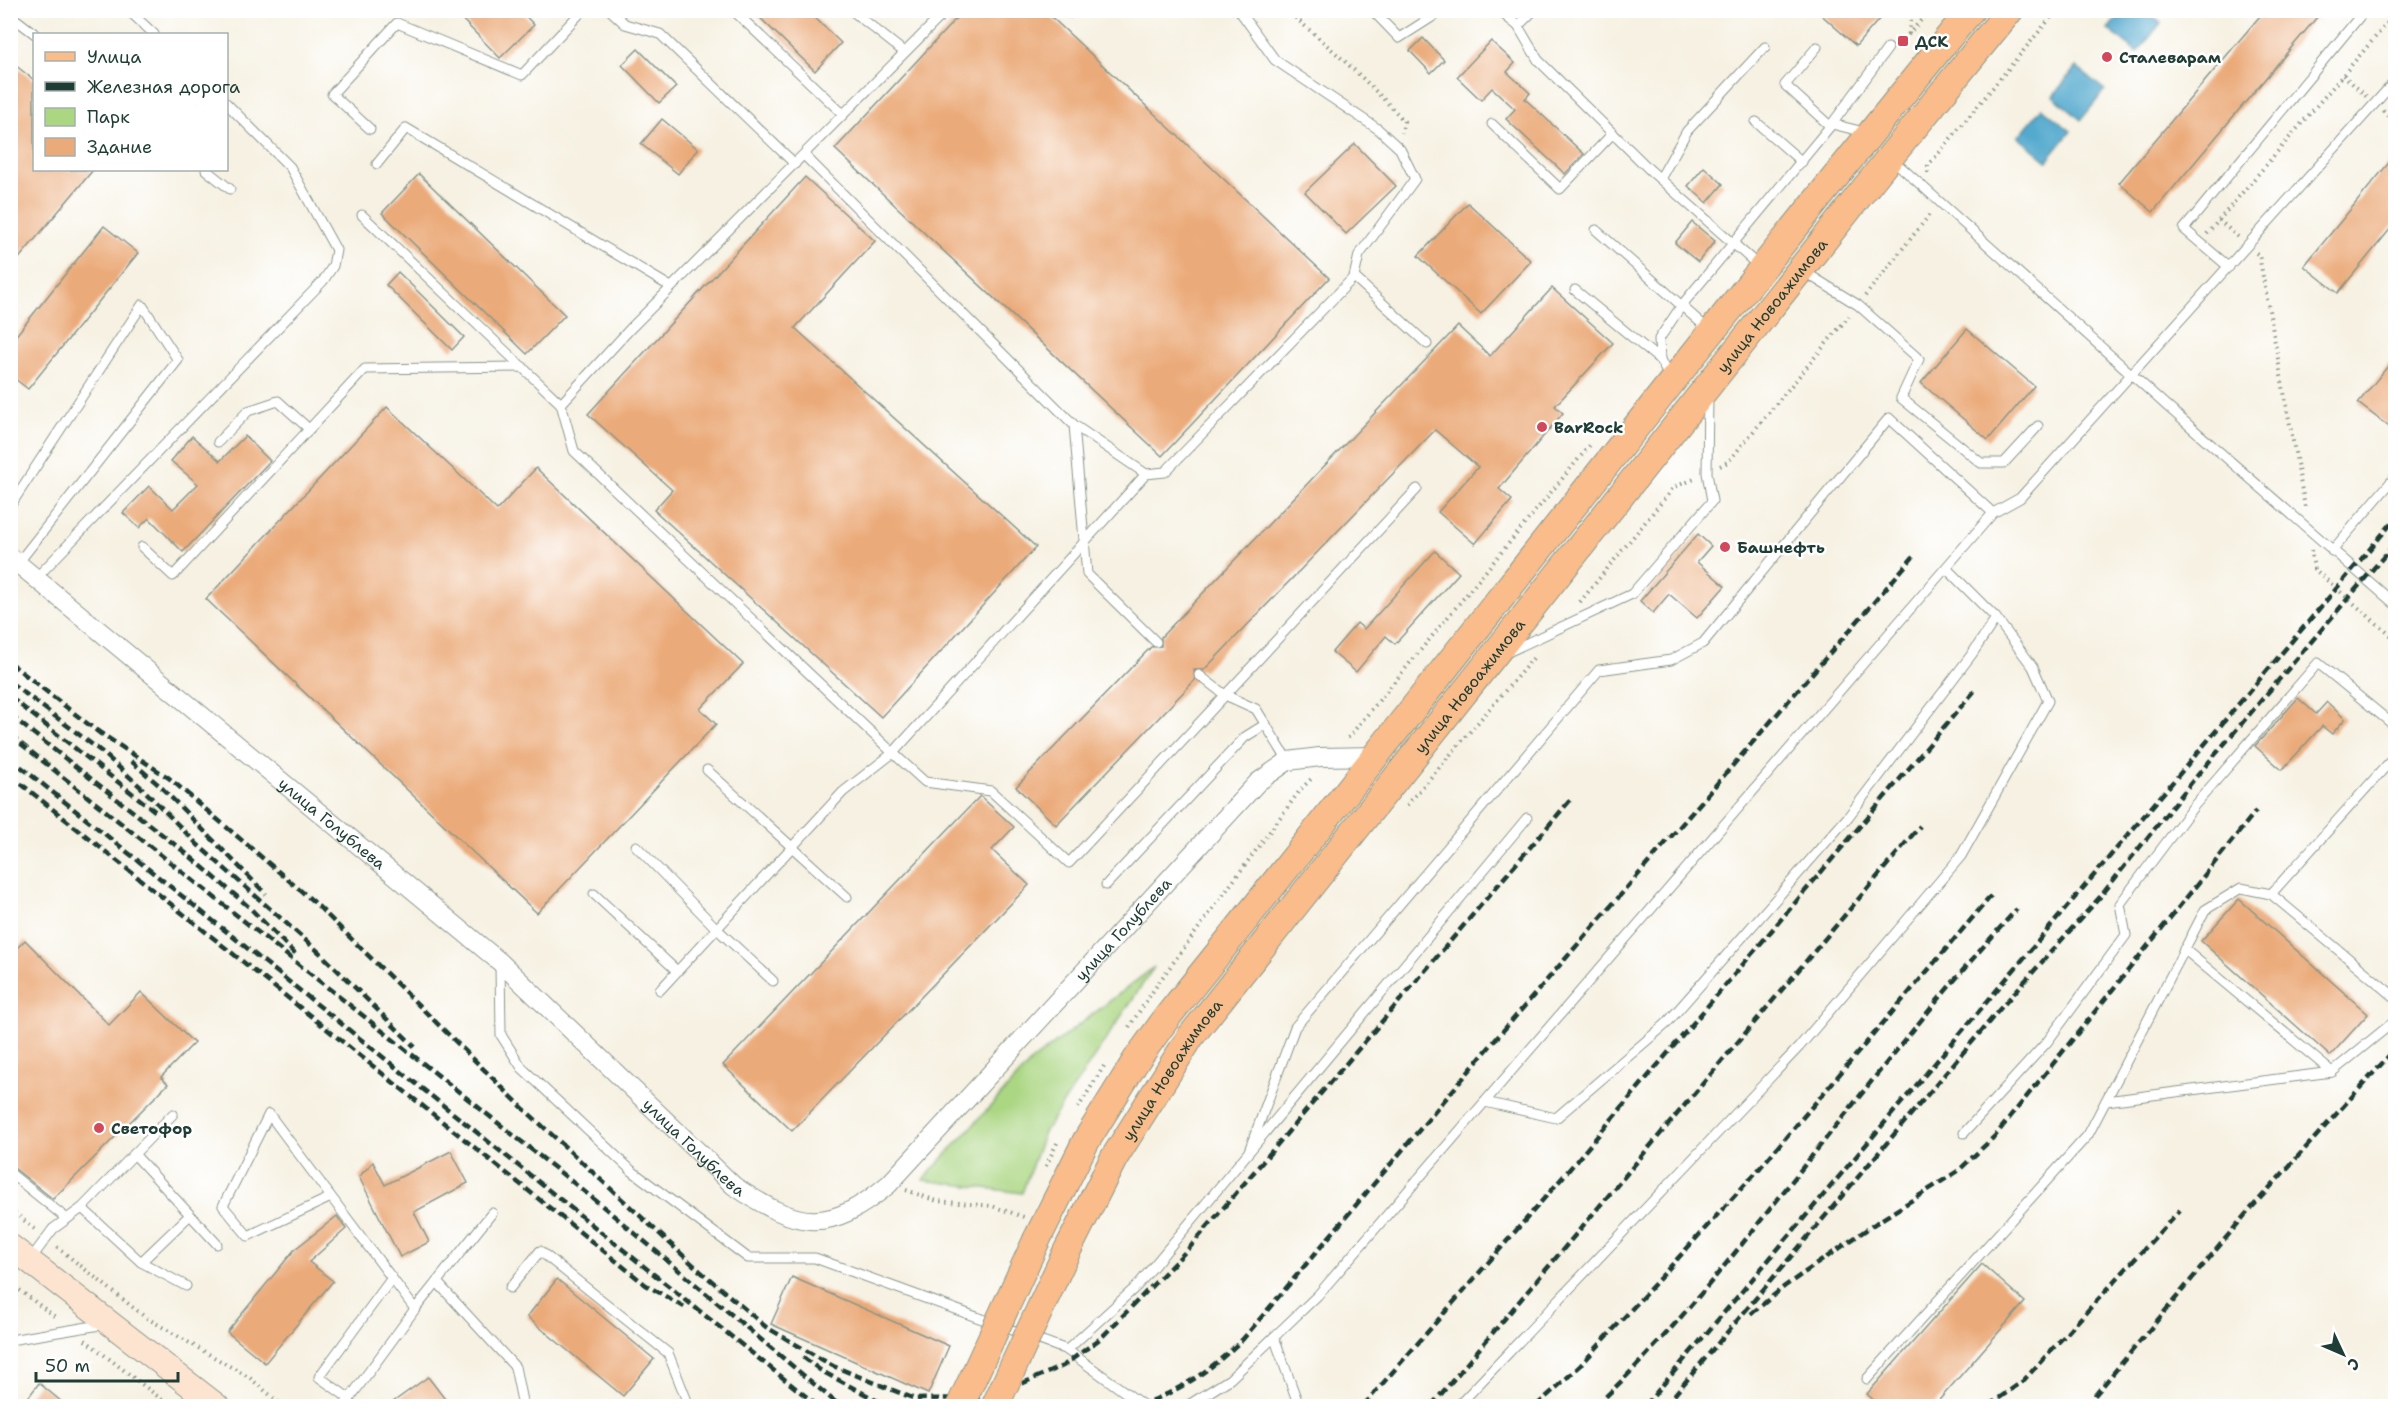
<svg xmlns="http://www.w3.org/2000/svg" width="2406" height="1417" viewBox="0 0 2406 1417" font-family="'Shantell Sans',sans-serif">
<rect width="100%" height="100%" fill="#fff"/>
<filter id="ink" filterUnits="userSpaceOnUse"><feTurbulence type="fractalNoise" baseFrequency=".0167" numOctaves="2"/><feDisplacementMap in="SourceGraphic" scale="12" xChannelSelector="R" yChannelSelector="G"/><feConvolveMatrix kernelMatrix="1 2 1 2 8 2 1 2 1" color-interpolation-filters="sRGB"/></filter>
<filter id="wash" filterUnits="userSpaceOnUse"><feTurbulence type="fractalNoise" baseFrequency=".008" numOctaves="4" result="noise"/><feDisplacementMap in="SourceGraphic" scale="24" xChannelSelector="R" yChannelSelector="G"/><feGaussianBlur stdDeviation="1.35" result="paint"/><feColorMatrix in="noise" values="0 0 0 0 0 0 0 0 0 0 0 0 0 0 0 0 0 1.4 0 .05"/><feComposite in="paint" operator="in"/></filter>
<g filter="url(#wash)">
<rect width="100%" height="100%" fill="#f6f1e2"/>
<polygon fill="#abd682" stroke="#658a5b" stroke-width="1.5" points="1154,967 1044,1132 1022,1193 923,1180 1032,1061"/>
<g fill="#52a9ce" stroke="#387381" stroke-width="1.5">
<polygon points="2123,11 2145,11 2161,23 2137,53 2108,29"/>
<polygon points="2076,67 2105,90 2081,120 2053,96"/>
<polygon points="2042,108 2071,131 2047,161 2018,137"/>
</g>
<g id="blocks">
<g fill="#ebaa79">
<polygon points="453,10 520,10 534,25 500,58"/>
<polygon points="752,10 807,10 841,43 815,71"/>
<polygon points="964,10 1044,10 1329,278 1162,456 835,149"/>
<polygon points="1816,10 1887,10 1856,46"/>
<polygon points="2265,10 2323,10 2153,212 2119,183"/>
<polygon points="1423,38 1444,60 1431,73 1410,51"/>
<polygon points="1491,41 1515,63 1507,72 1530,93 1525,99 1584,154 1565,174 1506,119 1515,109 1492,88 1481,100 1457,77"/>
<polygon points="638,49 676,87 659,103 622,65"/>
<polygon points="10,61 34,80 34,170 93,170 10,269"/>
<polygon points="662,119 698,149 678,174 641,144"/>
<polygon points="1355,144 1396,186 1346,234 1305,192"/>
<polygon points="2396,154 2396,222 2338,293 2304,266"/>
<polygon points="1704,167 1723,184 1707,203 1688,186"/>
<polygon points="419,174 565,315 527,354 382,213"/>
<polygon points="805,177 875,241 795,328 1036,547 881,717 654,510 672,490 588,414"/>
<polygon points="1468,203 1531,261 1481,314 1418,256"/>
<polygon points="1692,222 1715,241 1698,262 1675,243"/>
<polygon points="104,226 138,253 28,389 10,375 10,343"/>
<polygon points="398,272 464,337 452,350 386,285"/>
<polygon points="1552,288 1613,343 1555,406 1563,413 1499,489 1512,500 1475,544 1438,512 1478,467 1435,430 1204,670 1194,670 1195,680 1056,825 1016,787 1151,647 1161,646 1161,637 1458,326 1490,356"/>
<polygon points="1967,329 2034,386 1988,440 1921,383"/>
<polygon points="2396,356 2396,432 2358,403"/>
<polygon points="387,407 497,510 536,468 743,664 700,709 716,724 537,913 206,599"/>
<polygon points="192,436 220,461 245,436 270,461 183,552 149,518 139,528 123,513 149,486 173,509 198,484 171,461"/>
<polygon points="1698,534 1711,546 1697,562 1725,586 1697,618 1669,594 1653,613 1640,601"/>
<polygon points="1435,551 1459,573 1395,644 1386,636 1356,672 1332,652 1357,623 1364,629"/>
<polygon points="2298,698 2316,714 2327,702 2345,719 2332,734 2322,726 2282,770 2255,746"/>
<polygon points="980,796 1014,827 992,850 1029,885 792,1131 723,1065"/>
<polygon points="2239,899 2368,1014 2330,1056 2201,941"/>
<polygon points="25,940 109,1025 141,992 194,1043 161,1077 168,1084 53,1199 10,1165 10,955"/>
<polygon points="451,1151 468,1183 414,1212 429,1242 400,1257 359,1177 373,1162 385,1185"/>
<polygon points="337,1216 346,1229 309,1262 333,1281 265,1363 227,1332 295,1249"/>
<polygon points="1982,1264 2025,1302 1933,1407 1881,1407 1867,1394"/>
<polygon points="792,1277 949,1346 928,1394 771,1324"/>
<polygon points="557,1279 654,1359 623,1396 527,1317"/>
<polygon points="428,1377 451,1407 386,1407"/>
<polygon points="39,1383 68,1407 21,1407"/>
</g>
</g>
</g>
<g filter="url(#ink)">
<use href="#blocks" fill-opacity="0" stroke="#8a978b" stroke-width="1.5"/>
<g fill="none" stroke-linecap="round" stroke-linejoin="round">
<defs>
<g id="service">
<polyline points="128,10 154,34"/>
<polyline points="610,10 625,24 660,34 795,164"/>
<polyline points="733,10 843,114"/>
<polyline points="851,10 904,52"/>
<polyline points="947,10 630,329 561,404 574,451 893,753 1146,474 1165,472 1354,277"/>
<polyline points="1239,10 1275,60 1378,129 1400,149 1415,179 1359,255 1354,277 1427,344"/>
<polyline points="1372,10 1399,38 1443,10"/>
<polyline points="1498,10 1518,26 1538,60 1651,171 1760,267"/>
<polyline points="1070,13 1072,10"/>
<polyline points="10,15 35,34"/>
<polyline points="1518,26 1534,10"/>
<polyline points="1817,47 1785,85 1830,126"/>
<polyline points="1756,122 1802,162"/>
<polyline points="1492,124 1560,189 1613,133"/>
<polyline points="1832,124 1888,48"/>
<polyline points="370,129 332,94 397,23 522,75 583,10"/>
<polyline points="804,155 1074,425 1087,574 1156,642"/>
<polyline points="1892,159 2169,408 2396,605"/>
<polyline points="377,164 406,128 671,287"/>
<polyline points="206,170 230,189"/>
<polyline points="1660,179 1687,131 1765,47"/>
<polyline points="362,215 561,404"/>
<polyline points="1596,230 1709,330"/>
<polyline points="2229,267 2184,229 2365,10"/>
<polyline points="1803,271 1858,305 1919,359 1901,398 1981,463 2004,463 2038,426"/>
<polyline points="1575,290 1660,360"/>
<polyline points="1670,378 1660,360 1659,339 1682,305 1832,124 1868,133"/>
<polyline points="1074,425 1146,474"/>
<polyline points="218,442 248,411 278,401 309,429"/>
<polyline points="10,506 142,305 178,360 18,563"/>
<polyline points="142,547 173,576 365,369 523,367"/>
<polyline points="2332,551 2396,476"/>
<polyline points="36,578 323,281 333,266 336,250 290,167 226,103"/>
<polyline points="1508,652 1632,594 1712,501 1707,473 1708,396"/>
<polyline points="1199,675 1225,695 1256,709 1288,761"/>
<polyline points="707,770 847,897"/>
<polyline points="636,846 717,929 773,981"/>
<polyline points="1106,885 1245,737 1266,724"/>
<polyline points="594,894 677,971"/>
<polyline points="2271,894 2396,755"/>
<polyline points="10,938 11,937"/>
<polyline points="2184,949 2332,1072"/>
<polyline points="500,964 501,1035 522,1068 632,1171 748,1258 815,1258 1067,1350 1137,1286 1527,818"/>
<polyline points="660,990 843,792 893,753 925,782 991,791 1069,863 1417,489"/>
<polyline points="2106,1101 2332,1072 2396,1020"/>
<polyline points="1485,1102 1556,1118 1666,1024 1848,817 1972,654 1996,618"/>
<polyline points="1964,1133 2047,1042 2126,935 2120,904 2193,807 2318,663 2396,727"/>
<polyline points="1249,1151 1295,1027 1599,670 1671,660 1703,643 1889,418 1993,513 2020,498 2396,80"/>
<polyline points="134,1154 217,1244"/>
<polyline points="10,1173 67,1219"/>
<path d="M331 1197 248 1236 223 1206 269 1114C318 1179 366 1244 415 1309L344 1406"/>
<polyline points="82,1208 173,1114"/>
<polyline points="30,1260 53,1229 82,1208 141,1262 186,1286"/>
<polyline points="141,1262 190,1215"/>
<polyline points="437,1282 515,1367 523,1406"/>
<polyline points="510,1288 540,1251 668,1353 689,1406"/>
<polyline points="415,1309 492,1213"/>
<polyline points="1274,1337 1299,1406"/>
<polyline points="10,1340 106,1324"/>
<polyline points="1067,1350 1144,1406"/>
<polyline points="1867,1379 2088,1135 2205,910 2241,888 2271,894 2396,998"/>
<polyline points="350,1399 319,1377 392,1278"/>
<polyline points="1187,1406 1230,1379 1318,1295 1993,513"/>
<polyline points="1458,1406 1799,1047 1961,856 2048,701 2033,667 1996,618 1946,568"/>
</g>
<g id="minor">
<path id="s1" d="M10 557 500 962 734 1186C798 1228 827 1236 889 1184L1258 782 1288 761 1320 757 1378 756"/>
</g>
<polyline id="secondary" points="10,1246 217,1406"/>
<g id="primary">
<path d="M1037 1239 1086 1141 1137 1059 1168 1016C1437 682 1699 342 1971 10"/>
<path id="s2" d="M1066 1253 1114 1158 1191 1036 1890 157 2010 10"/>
</g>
</defs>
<use href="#service" stroke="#8a978b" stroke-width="11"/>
<use href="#minor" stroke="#8a978b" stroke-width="20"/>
<use href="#secondary" stroke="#8a978b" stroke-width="26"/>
<use href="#primary" stroke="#8a978b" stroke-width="29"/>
<g stroke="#8a978b" stroke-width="4" stroke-dasharray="1.5 4.5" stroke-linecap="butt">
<path d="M1286 10C1328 45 1368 81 1404 121L1402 133"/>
<polyline points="1909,34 1912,10"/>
<polyline points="1900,44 1930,10"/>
<polyline points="2343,75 2367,97"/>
<polyline points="2383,111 2396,122"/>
<polyline points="1928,173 1928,166 2057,10"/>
<polyline points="2219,220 2239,238"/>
<polyline points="2207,234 2396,13"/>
<polyline points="2256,253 2259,255 2305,507"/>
<polyline points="1865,296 1931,213"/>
<polyline points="1720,466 1728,462 1849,316"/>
<polyline points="2311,550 2314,569 2396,640"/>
<polyline points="1580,602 1674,487 1697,478"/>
<polyline points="1348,738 1590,445"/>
<polyline points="1407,805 1535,656"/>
<polyline points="1129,1027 1159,982 1301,789 1313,777"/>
<polyline points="1078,1108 1104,1066"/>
<polyline points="1046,1166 1057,1143"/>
<polyline points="906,1190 937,1201 992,1206 1024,1217"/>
<polyline points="10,1209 37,1231"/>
<polyline points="57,1247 145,1317 250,1378 283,1406"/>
<polyline points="10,1283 58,1319"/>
<polyline points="85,1340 170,1406"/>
</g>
<use href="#service" stroke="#fff" stroke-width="9"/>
<use href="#minor" stroke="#fff" stroke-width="18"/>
<use href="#secondary" stroke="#fde4d0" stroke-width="24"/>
<use href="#primary" stroke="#f9bc8a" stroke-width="27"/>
<g stroke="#1f3d34" stroke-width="4.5" stroke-dasharray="9 4.5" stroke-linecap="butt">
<polyline points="10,663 102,735"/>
<polyline points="10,682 102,752 143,789 198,845 320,953 415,1047"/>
<polyline points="10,697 156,812"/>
<polyline points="10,715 192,858 249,907 295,954"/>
<polyline points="96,730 169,778 314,902 524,1109 700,1271 766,1327 833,1366 915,1399 988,1398 1063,1366 1101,1338 1191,1246 1572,798"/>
<polyline points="10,735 600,1204 840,1406"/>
<polyline points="10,758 818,1406"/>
<polyline points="131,761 160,786 266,894"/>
<polyline points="10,775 646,1285 686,1308"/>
<polyline points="1751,1314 1785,1286 1876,1223 1958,1171 1995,1136 2256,811"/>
<polyline points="803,1357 820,1370 887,1406"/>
<path d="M1139 1406C1185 1388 1208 1372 1243 1339L1502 1032 1913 557"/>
<polyline points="1363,1406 1562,1178 1977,688"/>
<polyline points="1431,1406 1920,826"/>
<polyline points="1536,1406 1580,1366 1759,1169 1991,896"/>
<path d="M1596 1406C1675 1331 1740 1247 1807 1162 1876 1076 1943 990 2017 909"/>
<polyline points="1645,1406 2396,518"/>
<polyline points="1665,1406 1999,1010 2100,897 2191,783 2396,542"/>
<polyline points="1988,1406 2023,1381 2180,1210"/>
<polyline points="2086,1406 2245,1215 2396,1048"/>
</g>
<defs>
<g id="primary-bridge">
<polyline points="960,1406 1037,1239"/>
<polyline points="995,1406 1066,1253"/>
</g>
</defs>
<use href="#primary-bridge" stroke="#8a978b" stroke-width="29" stroke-linecap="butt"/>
<use href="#primary-bridge" stroke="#f9bc8a" stroke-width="27"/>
</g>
</g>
<g fill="#d1495b" stroke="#fff" stroke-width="2">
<rect x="1897" y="35" width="12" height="12" rx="3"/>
<circle cx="2107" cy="57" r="6"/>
<circle cx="1542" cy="427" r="6"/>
<circle cx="1725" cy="547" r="6"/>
<circle cx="99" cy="1128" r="6"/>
</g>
<g text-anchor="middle" stroke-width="5" stroke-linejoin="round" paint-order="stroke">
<g font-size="16" font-weight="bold" fill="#1f3d34" stroke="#fff" text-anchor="start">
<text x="1915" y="47">ДСК</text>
<text x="2119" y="63">Сталеварам</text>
<text x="1554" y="433">BarRock</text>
<text x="1737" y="553">Башнефть</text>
<text x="111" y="1134">Светофор</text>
</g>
<g font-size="16" fill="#1f3d34" stroke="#fff">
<text dy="6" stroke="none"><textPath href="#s2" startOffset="1184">улица Новоажимова</textPath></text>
<text dy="6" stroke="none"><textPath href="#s2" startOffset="698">улица Новоажимова</textPath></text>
<text dy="6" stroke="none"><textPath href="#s1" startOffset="418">улица Голублева</textPath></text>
<text dy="6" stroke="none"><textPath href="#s1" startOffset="1479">улица Голублева</textPath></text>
<text dy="6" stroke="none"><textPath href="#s2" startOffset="212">улица Новоажимова</textPath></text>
<text dy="6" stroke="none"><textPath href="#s1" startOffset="904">улица Голублева</textPath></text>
</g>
</g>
<rect width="2406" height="1417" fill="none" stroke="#fff" stroke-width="36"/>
<rect x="33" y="33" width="195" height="138" fill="#ffffff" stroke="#a5b1ae" stroke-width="1.5"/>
<rect x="45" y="52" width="30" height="9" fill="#f9bc8a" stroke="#a5b1ae" stroke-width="1.5"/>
<text x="87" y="63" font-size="18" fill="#1f3d34">Улица</text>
<rect x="45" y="82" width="30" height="9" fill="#1f3d34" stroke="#a5b1ae" stroke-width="1.5"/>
<text x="87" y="93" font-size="18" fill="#1f3d34">Железная дорога</text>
<rect x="45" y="108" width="30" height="18" fill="#abd682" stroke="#a5b1ae" stroke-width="1.5"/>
<text x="87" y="123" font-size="18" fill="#1f3d34">Парк</text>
<rect x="45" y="138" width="30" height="18" fill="#ebaa79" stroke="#a5b1ae" stroke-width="1.5"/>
<text x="87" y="153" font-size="18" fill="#1f3d34">Здание</text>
<g transform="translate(2343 1354) rotate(134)" stroke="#ffffff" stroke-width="4.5" paint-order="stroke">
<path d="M0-4.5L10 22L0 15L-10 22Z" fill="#1f3d34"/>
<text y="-9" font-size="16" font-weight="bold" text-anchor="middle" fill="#1f3d34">С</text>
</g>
<path d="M36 1372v9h142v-9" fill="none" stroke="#1f3d34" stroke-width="3"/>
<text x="45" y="1372" font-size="18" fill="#1f3d34" stroke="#ffffff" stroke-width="4.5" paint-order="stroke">50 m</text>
</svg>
